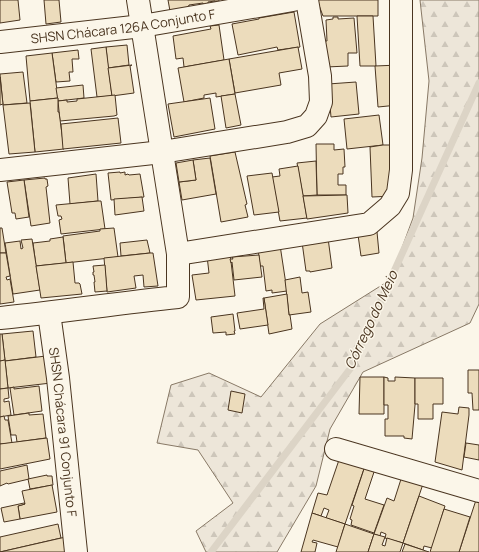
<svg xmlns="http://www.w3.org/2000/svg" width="479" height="552" viewBox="0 0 479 552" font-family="Manrope,sans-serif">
<defs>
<pattern id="forest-firs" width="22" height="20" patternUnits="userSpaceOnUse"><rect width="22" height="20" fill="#ede6d9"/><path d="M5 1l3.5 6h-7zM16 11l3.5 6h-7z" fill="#cdc6ba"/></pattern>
</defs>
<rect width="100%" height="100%" fill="#fbf6e9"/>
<polygon fill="url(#forest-firs)" stroke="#887966" points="420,0 479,0 479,304 470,323 363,372 330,429 316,486 277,552 206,552 196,531 233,503 198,450 157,443 171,385 209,373 261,397 320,324 390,280 413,218 422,158 429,81"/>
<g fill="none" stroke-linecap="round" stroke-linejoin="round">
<polyline stroke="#dcd4c6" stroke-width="7" points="211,552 350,369 479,83"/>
</g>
<g fill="#ecdcbc" stroke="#4a3520">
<polygon points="0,0 18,0 20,20 0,23"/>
<polygon points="44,0 59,0 61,22 46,24"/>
<polygon points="168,0 219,0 219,4 216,4 215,1 208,2 208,5 204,6 203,3 189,5 189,6 188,6 188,9 170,11"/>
<polygon points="317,0 378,0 378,16 323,16"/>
<polygon points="294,12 300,47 278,50 277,47 238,55 232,24 259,19 259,18"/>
<polygon points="357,16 373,16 376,66 360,66"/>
<polygon points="333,17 338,17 338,19 354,18 357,53 348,53 348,66 326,67 324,41 327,41 326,20 333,19"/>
<polygon points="219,25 224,60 184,67 183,58 176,59 173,36 211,29 210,26"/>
<polygon points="127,45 129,65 108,68 106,47"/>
<polygon points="106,47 112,96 97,97 91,49"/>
<polygon points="298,47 302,69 279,73 281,85 235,93 229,59"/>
<polygon points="78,50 79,59 72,59 73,72 69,72 70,81 56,82 52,53"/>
<polygon points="52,53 58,98 30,101 26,56"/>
<polygon points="229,59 235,94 216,97 216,93 204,95 204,98 184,102 178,68"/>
<polygon points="132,65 130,66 134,93 112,96 108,68"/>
<polygon points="399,65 398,105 378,107 375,66"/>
<polygon points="23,72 27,103 3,105 0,74"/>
<polygon points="0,77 3,104 0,105"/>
<polygon points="356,82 359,114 331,117 328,84"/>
<polygon points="83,85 84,98 58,101 56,88"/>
<polygon points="235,94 241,125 226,128 221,96"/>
<polygon points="115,95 117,115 114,116 60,121 58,101 67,100 67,102 77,101 77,99"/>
<polygon points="58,98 58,112 59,112 64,149 35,152 30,101"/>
<polygon points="210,98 215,129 174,137 168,104"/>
<polygon points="30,103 35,152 9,154 3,105"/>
<polygon points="379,115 383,145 347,149 344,119"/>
<polygon points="118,118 121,143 63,149 61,124"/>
<polygon points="316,144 334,144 334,150 344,149 345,167 343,167 343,174 338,174 338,185 346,185 346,195 317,195"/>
<polygon points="383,145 392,145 393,196 372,197 370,147"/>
<polygon points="235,152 247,204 245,205 248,217 221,222 210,156"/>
<polygon points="210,158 216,194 182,200 179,182 196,180 193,160"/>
<polygon points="193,160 196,180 179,182 176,163"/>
<polygon points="316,161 317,195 303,196 297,163"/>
<polygon points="298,166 307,218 280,221 272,177 280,176 279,169"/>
<polygon points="120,172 120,173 125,172 125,175 128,174 129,175 140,174 144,197 111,200 108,173"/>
<polygon points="272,173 279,212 254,215 247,176"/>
<polygon points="96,174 98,201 70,204 68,178"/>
<polygon points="45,178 45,179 47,179 48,186 46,187 50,223 31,226 24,180"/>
<polygon points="24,180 29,217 16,219 15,213 12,213 7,182"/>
<polygon points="347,195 348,213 307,219 303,196"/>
<polygon points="142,197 144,211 115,215 114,199"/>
<polygon points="98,201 101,201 105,229 61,234 59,220 62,219 61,216 58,216 56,205"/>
<polygon points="0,228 2,228 6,253 0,253"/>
<polygon points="114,228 118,257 66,263 63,236 100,231 100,229"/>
<polygon points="377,232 379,253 361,256 358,235"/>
<polygon points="63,237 66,263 36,266 33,243 50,241 50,239"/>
<polygon points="328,238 332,268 310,272 310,271 306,271 302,242"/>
<polygon points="32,239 40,290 13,294 5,243 20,241 21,249 23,248 21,240"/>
<polygon points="147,240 150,253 121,256 120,243"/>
<polygon points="280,245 287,291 272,293 272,290 266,291 263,266 260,266 258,248"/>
<polygon points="0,253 6,253 10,276 6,277 7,280 10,279 14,302 0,304"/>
<polygon points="150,253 153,253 158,286 144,287 143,275 134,276 136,288 107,292 104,258"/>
<polygon points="230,253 235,296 196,300 192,275 209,273 207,256"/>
<polygon points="259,255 262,277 234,280 232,262 231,263 230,259 233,259 232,257"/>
<polygon points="73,262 75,283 79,283 80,284 82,294 41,298 36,266"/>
<polygon points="105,265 107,291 95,292 94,282 95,282 94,275 93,275 93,272 94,272 93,266"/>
<polygon points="300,277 302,293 308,292 311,312 289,315 285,280"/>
<polygon points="287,294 287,295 289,315 290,315 292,329 269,334 264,298"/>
<polygon points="263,298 264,298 268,325 240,329 237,313 264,309"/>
<polygon points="233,314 235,331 234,331 235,334 226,335 226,332 213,333 211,317"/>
<polygon points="33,331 36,357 5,361 2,334"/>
<polygon points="0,334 2,334 5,360 0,361"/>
<polygon points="46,356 51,383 8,388 5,361"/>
<polygon points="5,360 8,388 0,389 0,361"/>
<polygon points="468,370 479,370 479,410 473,410 472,393 468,393"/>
<polygon points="360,377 384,377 384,414 359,414"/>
<polygon points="384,377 388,378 388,381 395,381 395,377 415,378 415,405 412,439 404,438 404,436 385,436 385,419 388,419 388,405 384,405"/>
<polygon points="415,378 443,378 443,404 433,404 433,419 418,419 418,404 415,404"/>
<polygon points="39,386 42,411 14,415 10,388 14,387 14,389"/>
<polygon points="8,388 9,398 4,399 4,402 9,401 11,415 0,417 0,389"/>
<polygon points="231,391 245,394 242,413 228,410"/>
<polygon points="459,407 469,408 469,415 462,470 435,462 442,412 458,414"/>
<polygon points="29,413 29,415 43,414 46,438 17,442 16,435 11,435 8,416"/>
<polygon points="4,416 5,420 8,420 12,443 0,444 0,417"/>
<polygon points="47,438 50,459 0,469 0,444"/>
<polygon points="466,443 479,445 479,460 464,457"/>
<polygon points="341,454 366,463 345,524 326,518 329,510 324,508 321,516 312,513 318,493 327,495"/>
<polygon points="27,465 29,479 8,484 7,483 0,486 0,471"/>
<polygon points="365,466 375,469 365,499 384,505 374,533 351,525 352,520 350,519 354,506 352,505"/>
<polygon points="47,475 47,476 52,476 53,485 30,489 28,479"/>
<polygon points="402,476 424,481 403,543 385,538 386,534 381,532 380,536 374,534 387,498 394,501"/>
<polygon points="52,485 57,512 20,519 18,506 25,504 22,491"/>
<polygon points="419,496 445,506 432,548 424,546 423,550 403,543"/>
<polygon points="476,500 479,502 479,552 459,552"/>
<polygon points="24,503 25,504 18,506 20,519 4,522 1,508"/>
<polygon points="444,509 470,517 459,552 430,552"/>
<polygon points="312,513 345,524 338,547 313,540 312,542 317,543 315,552 301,552"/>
<polygon points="58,524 61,538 0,552 0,537"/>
<polygon points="345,524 374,534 368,552 336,552"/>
<polygon points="374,534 385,537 382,545 385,546 387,538 403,543 400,552 368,552"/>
<polygon points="70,536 73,552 0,552"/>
<polygon points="405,544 429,552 402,552"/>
</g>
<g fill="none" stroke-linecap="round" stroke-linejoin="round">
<defs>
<g id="minor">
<path id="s1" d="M0 42 142 26 293 0"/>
<polyline points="0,170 162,152 287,132 307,126 316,116 321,102 320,76 307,0"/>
<polyline points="178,254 369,224 390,206 398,193 401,170 401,0"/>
<path id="s2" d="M49 313 58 378 76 552"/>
<path d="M0 318C60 312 119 303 178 297V254L138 0"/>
<polyline points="336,449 479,491"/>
</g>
</defs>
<use href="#minor" stroke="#4a3520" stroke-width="24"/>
<use href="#minor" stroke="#fbf6e9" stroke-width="22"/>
</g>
<g text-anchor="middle" stroke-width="3" stroke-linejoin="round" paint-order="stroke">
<g font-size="13" fill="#4a3520" stroke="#fbf6e9">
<text dy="5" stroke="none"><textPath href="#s1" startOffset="124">SHSN Chácara 126A Conjunto F</textPath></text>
<text dy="5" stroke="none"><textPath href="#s2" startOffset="120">SHSN Chácara 91 Conjunto F</textPath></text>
</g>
<g font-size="14" font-style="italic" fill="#4a3520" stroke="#fbf6e9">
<text transform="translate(371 320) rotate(-65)" y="5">Córrego do Meio</text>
</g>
</g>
</svg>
